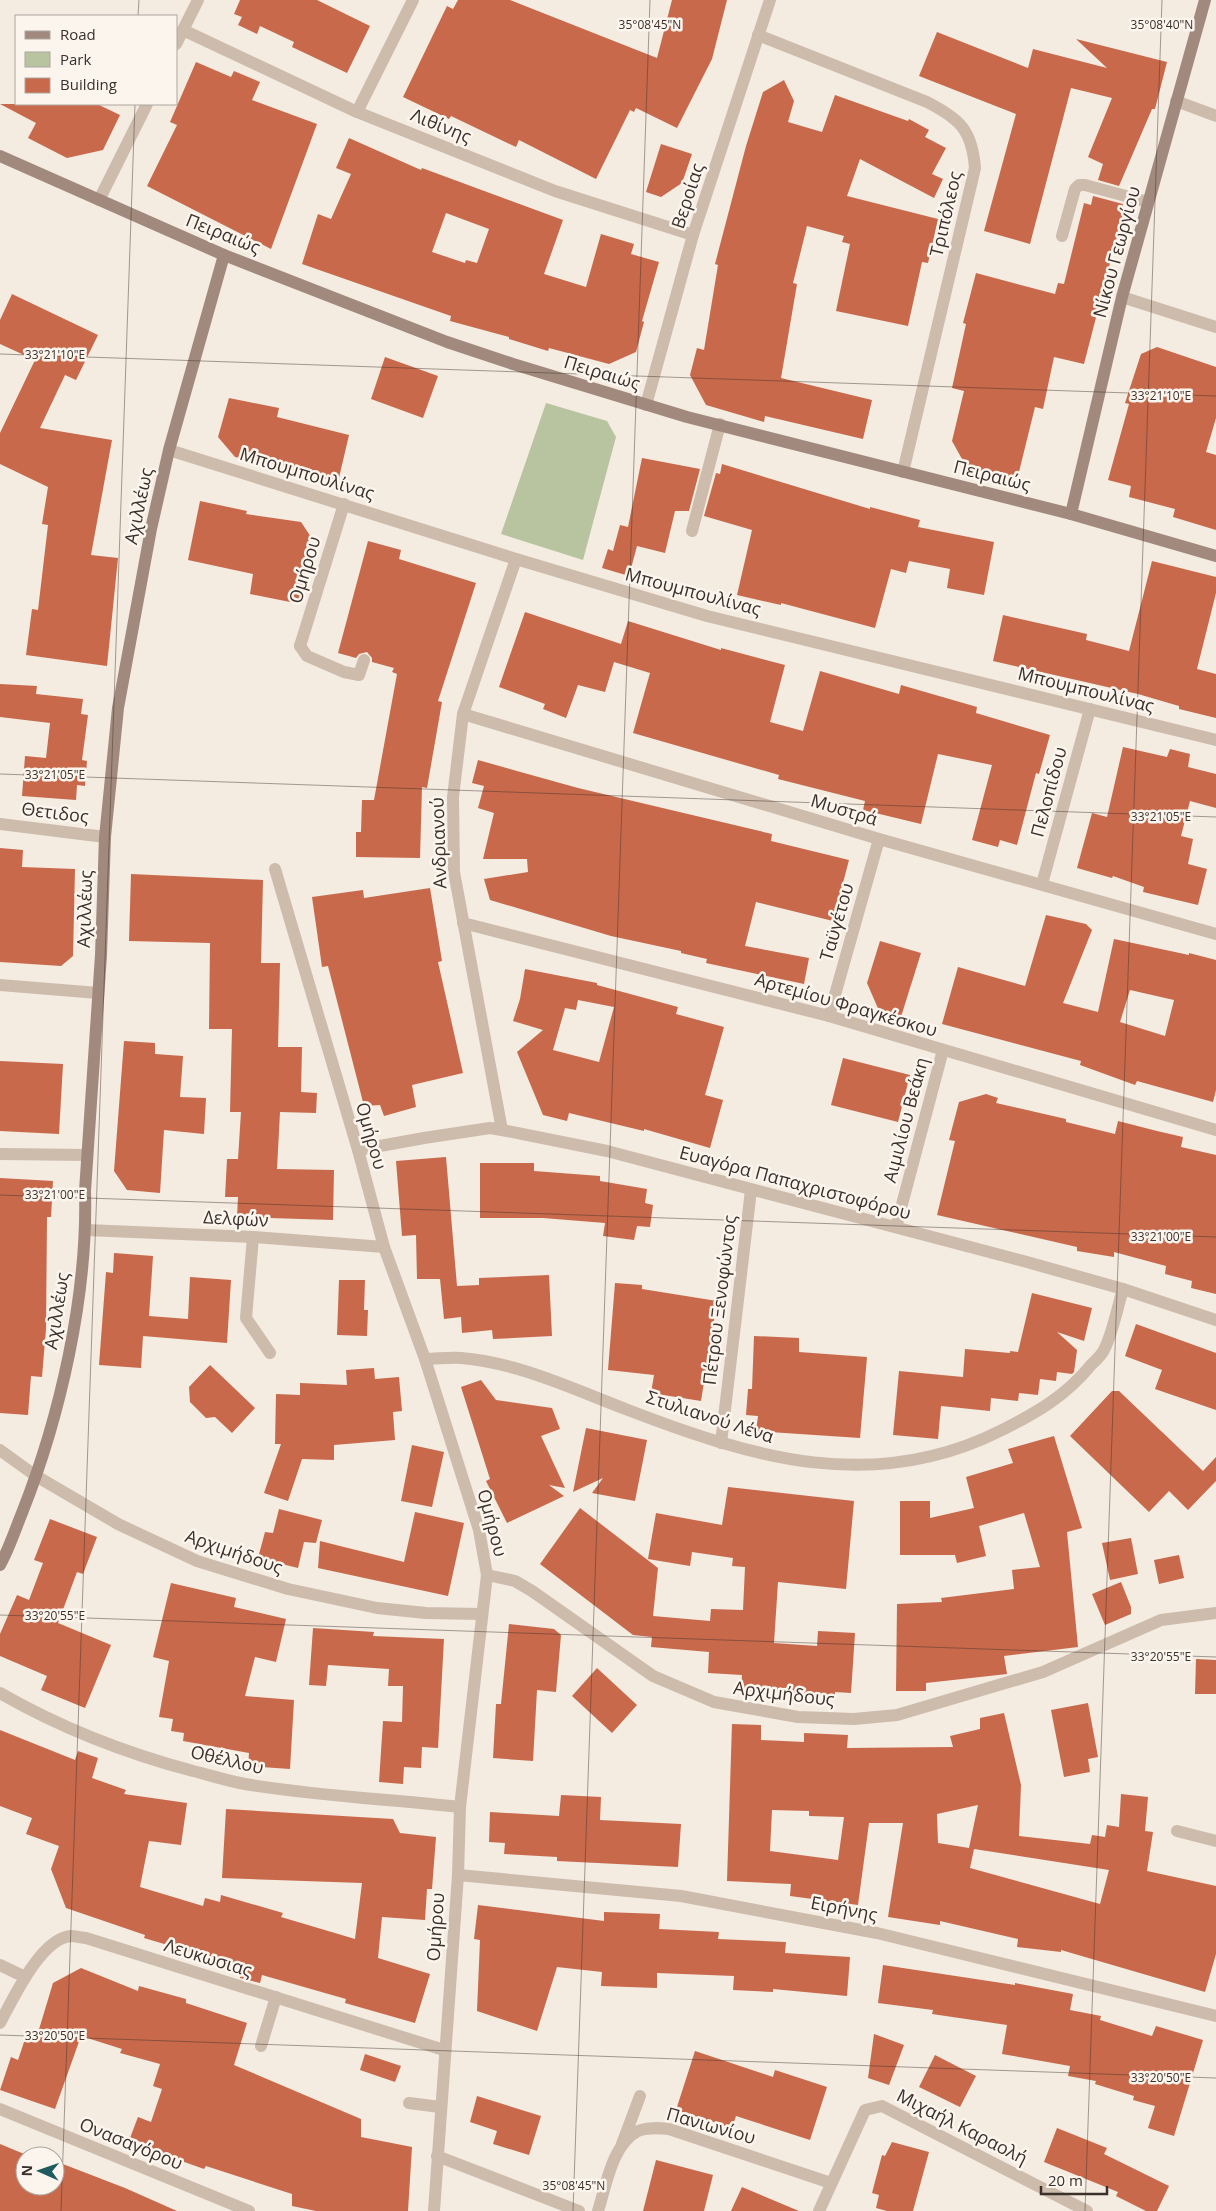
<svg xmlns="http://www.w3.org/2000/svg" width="1216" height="2211" viewBox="0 0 1216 2211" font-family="'Open Sans',sans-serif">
<rect width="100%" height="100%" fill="#f4ebe1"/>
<polygon fill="#b8c4a0" points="546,403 607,421 616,437 583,560 501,534"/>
<g fill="#c8694b" fill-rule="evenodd">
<polygon points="240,0 317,0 370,26 347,73 292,47 294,42 260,26 257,34 238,25 242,17 234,14"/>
<polygon points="458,0 510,0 657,58 672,0 727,0 712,59 677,128 636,108 634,112 630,110 596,179 519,140 516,147 451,116 449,119 403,97 447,6 453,9"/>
<polygon points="937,32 1028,68 1033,49 1107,68 1076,39 1167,62 1155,109 1152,109 1119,186 1098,180 1103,164 1088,157 1112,98 1071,88 1030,244 984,231 1016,114 919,76"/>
<polygon points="196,62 231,77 234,71 260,82 252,100 317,124 271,249 147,186 177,125 170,122"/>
<polygon points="784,80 794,101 788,122 822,132 835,95 908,121 909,119 929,130 925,137 946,148 932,174 943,179 934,198 860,159 847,196 938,219 928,263 922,262 908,326 836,311 850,244 842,242 844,236 807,226 793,283 797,284 781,378 872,400 863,439 765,416 764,422 706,405 690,375 697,348 704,350 718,265 715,264 746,146 763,92"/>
<polygon points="0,104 97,104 120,115 103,150 67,158 28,138 36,123"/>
<path d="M349 138 421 170 422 168 563 220 544 274 586 287 601 234 634 244 631 254 659 262 642 321 644 322 636 352 609 364 549 348 548 351 509 339V337L450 321 451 316 302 264 318 214 331 219 351 174 336 168ZM446 213 489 229 477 263 466 260 465 263 432 252Z"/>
<polygon points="661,144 692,154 682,183 661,197 646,192"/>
<polygon points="1093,196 1123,204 1120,213 1123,213 1084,364 1054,357 1043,409 1035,407 1017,480 967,468 952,441 964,391 952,388 966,324 963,323 976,273 1055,294 1058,283 1064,284 1084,203 1091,205"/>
<polygon points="12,294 98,335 76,380 65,375 40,428 112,440 91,555 118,558 107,666 26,655 32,609 38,610 48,525 42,524 48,487 0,464 0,433 35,360 0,344 0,320"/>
<polygon points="1157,347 1216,367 1216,418 1206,452 1216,455 1216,530 1173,517 1175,509 1129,497 1131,486 1108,480 1129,404 1125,403 1141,354"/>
<polygon points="385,357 438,376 423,418 371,399"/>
<polygon points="229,398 279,408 277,417 349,435 338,482 285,469 286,466 235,457 218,437"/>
<polygon points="642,458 700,469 689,511 675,511 665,553 637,546 629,576 602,568 608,549 613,551 620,525 628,527"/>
<polygon points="722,464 870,509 870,507 920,520 918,527 994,542 984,595 947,588 950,569 909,561 906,573 891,569 875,628 781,603 781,605 737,595 752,530 704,516 716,473 720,474"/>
<polygon points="200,501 247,511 246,514 301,522 311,537 300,604 250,594 253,574 188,560"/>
<polygon points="368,541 401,550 399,559 476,583 438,701 442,702 427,788 422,787 420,858 356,857 356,832 361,832 362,800 374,800 397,674 392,672 394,668 372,662 372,658 367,652 359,654 356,658 338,653"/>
<polygon points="1152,561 1216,577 1216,593 1197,669 1216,674 1216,718 1179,709 1179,706 1138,694 993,661 1003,615 1087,634 1086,640 1129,651"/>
<polygon points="525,612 621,644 628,621 721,650 721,648 785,665 770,722 803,731 820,671 899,694 901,685 977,707 976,713 1050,735 1039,774 1036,773 1017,845 1000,840 998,847 972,840 992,765 938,754 921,824 863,810 865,801 778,779 779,775 633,733 650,673 614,662 605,692 578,685 566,718 543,709 545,704 499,687"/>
<polygon points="0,684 37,686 36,694 83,699 81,714 88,715 82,760 87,761 85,786 77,785 76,800 22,796 25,756 46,758 50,723 0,717"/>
<polygon points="1123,747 1167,757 1170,749 1190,754 1188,767 1216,774 1216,808 1190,801 1181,836 1193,839 1188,864 1207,869 1198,905 1143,892 1144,887 1113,876 1112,878 1077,868 1092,813 1107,817"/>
<polygon points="478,760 578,788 772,834 771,841 849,860 833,921 756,902 745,946 809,958 804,984 706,963 707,959 681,953 681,951 611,936 490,900 484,879 528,872 527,859 483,859 494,813 478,808 484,786 472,783"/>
<polygon points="0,848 23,850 22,867 75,869 73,956 61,966 0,962"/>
<polygon points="131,874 263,880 261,963 280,963 278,1047 302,1047 301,1092 317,1093 316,1113 280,1112 277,1169 334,1170 333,1220 237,1217 238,1197 225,1197 227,1159 238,1159 241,1112 230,1112 232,1029 209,1029 210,943 129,941"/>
<polygon points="430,888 442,961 438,962 463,1073 412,1085 416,1107 384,1116 380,1105 364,1106 328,966 322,967 312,897 363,890 364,898"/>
<path d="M1046 915 1086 924 1092 930 1063 1003 1098 1012 1114 939 1189 955V953L1216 960V1090L1213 1102 1137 1081 1135 1085 1080 1065 1081 1061 942 1024 958 967 1025 986ZM1130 990 1174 1000 1165 1036 1120 1022Z"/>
<polygon points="880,941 921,953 900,1020 880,1013 867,983"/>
<path d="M525 969 597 983V985L678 1007 676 1014 724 1027 705 1095 723 1100 710 1148 644 1129V1131L569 1113 567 1121 543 1115 517 1052 543 1030 513 1021 520 999ZM578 1000 614 1007 599 1062 553 1050 565 1008 576 1010Z"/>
<polygon points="124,1041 155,1043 155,1054 183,1056 180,1097 206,1098 204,1134 164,1130 160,1193 127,1190 114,1171"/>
<polygon points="843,1058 910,1075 898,1122 831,1105"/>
<polygon points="0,1061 63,1064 59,1134 0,1131"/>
<polygon points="986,1094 998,1098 996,1103 1066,1119 1066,1122 1115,1134 1118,1121 1157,1131 1183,1137 1181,1147 1216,1155 1216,1294 1191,1288 1192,1281 1165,1274 1166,1266 1114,1252 1114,1257 1077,1251 1077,1247 937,1215 955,1141 949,1140 959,1102"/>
<polygon points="446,1157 457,1286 479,1285 479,1278 549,1275 552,1336 493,1339 492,1330 462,1333 461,1317 444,1319 440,1279 417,1279 416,1235 402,1236 396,1161"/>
<polygon points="480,1163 534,1163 534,1171 600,1176 600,1181 647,1189 645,1203 653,1205 650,1227 637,1226 634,1240 603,1236 605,1223 543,1218 480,1218"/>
<polygon points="0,1178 53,1181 51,1217 47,1217 46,1329 42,1377 31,1376 28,1415 0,1413"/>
<polygon points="114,1253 153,1256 149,1316 188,1319 190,1277 231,1280 227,1343 143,1336 141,1368 99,1365 106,1272 113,1273"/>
<polygon points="339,1280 365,1280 364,1310 368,1310 367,1336 337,1335"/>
<polygon points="615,1283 642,1285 642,1289 717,1301 701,1401 651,1393 654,1375 608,1370"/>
<polygon points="1032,1293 1092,1308 1084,1341 1057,1332 1077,1350 1074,1372 1072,1374 1057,1372 1056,1381 1040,1379 1038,1395 1019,1393 1018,1401 991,1398 990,1411 941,1406 938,1439 893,1435 899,1371 963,1377 965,1349 1010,1353 1010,1351 1018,1352"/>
<polygon points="1136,1324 1216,1353 1216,1410 1155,1389 1162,1370 1125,1356"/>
<polygon points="754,1336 799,1338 799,1352 867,1357 860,1438 756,1431 758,1416 746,1415 748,1389 752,1389"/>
<polygon points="210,1365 255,1408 232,1433 215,1417 206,1418 190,1402 189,1387"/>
<polygon points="374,1368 375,1379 399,1377 402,1411 393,1412 395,1440 334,1445 334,1460 302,1459 288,1501 264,1493 281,1444 275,1444 276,1394 300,1395 300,1383 347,1385 346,1370"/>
<polygon points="481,1380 496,1400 552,1408 560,1429 541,1436 565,1488 549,1485 564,1496 507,1523 486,1481 490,1479 461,1387"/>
<polygon points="1112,1391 1119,1391 1203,1471 1216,1457 1216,1481 1188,1510 1169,1491 1149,1512 1070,1436"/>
<polygon points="586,1428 647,1440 635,1501 592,1493 603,1478 573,1492"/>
<polygon points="1054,1436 1082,1528 1067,1532 1078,1647 1004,1656 1007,1674 926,1683 926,1691 896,1691 897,1604 942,1602 941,1598 1014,1589 1012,1570 1040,1567 1024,1513 979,1526 986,1556 957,1563 955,1555 900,1555 900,1501 930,1501 930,1518 974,1508 966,1477 1013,1463 1008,1449"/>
<polygon points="412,1445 444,1452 432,1507 401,1501"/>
<polygon points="728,1487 854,1501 846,1589 778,1582 774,1643 817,1646 818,1631 855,1633 851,1693 835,1692 835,1696 741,1691 742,1675 708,1673 709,1652 651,1647 652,1637 633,1635 540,1564 580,1508 658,1568 653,1616 710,1621 711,1609 743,1610 745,1567 732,1566 733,1558 692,1552 690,1566 648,1559 656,1513 722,1525"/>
<polygon points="279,1509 322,1520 316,1543 304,1542 298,1568 258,1558 265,1532 273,1533"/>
<polygon points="415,1512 464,1523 448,1596 318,1568 320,1541 404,1562"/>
<polygon points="50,1519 97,1537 83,1574 77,1572 58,1623 111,1645 85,1708 41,1690 47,1676 0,1656 0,1634 17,1595 29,1600 43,1563 34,1560"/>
<polygon points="1131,1538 1138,1574 1110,1580 1102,1543"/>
<polygon points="1179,1555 1184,1578 1159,1584 1154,1560"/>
<polygon points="1121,1582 1131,1607 1131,1614 1105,1625 1092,1594"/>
<polygon points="171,1583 236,1598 234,1607 286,1619 276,1662 255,1657 245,1696 294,1700 290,1769 248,1766 249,1753 183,1741 184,1733 171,1731 173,1719 159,1717 169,1661 153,1657"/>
<polygon points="509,1624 554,1629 561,1635 556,1692 537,1690 533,1761 493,1758 496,1704 501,1704"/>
<polygon points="313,1628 374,1632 373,1636 444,1639 438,1748 422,1747 421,1768 404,1767 403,1784 379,1782 383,1721 402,1722 403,1686 388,1686 389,1669 328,1665 326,1686 309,1685"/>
<polygon points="1196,1659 1216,1660 1216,1694 1195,1694"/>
<polygon points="597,1668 637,1705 612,1733 572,1696"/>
<polygon points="1088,1703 1098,1757 1088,1759 1090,1772 1064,1777 1051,1710"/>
<path d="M1004 1713 1021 1785 1019 1836 1090 1844 1092 1835 1105 1837 1107 1825 1119 1827 1121 1794 1148 1797 1145 1831 1153 1832 1147 1871 1216 1886V1954L1205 1992 1061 1950V1952L1017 1947 1018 1939 940 1921V1925L888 1917 903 1823H869L858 1905 790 1896 791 1884 727 1881 732 1724 761 1725V1740L804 1742V1733L848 1735 847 1748 953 1747 950 1736 980 1729V1718ZM978 1805 969 1848 938 1843 937 1814ZM772 1810 809 1811V1816L844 1817 838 1860 770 1851ZM974 1849 1109 1870 1100 1904 970 1868Z"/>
<polygon points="0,1730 75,1760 78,1751 98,1758 92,1778 126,1790 124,1794 187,1803 181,1845 149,1841 140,1887 203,1906 205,1898 220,1902 221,1895 283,1913 281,1917 355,1939 362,1883 222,1878 226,1809 393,1819 400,1833 436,1837 432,1889 427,1889 425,1920 382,1917 378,1958 430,1974 415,2023 345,2003 346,1999 262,1975 260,1983 240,1978 242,1967 144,1938 145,1935 66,1908 51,1869 59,1846 26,1834 32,1818 0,1806"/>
<polygon points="561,1795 601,1797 600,1820 681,1824 678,1867 557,1861 557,1857 504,1854 505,1843 489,1842 490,1812 559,1816"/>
<polygon points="478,1905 604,1921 604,1912 660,1914 659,1929 719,1932 718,1939 786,1942 785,1953 850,1957 847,1996 773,1989 773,1992 733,1990 734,1976 657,1973 657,1988 601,1986 602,1972 557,1967 537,2031 477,2011 480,1940 474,1939"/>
<polygon points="883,1965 1015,1985 1015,1983 1073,1994 1070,2010 1101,2016 1100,2020 1152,2036 1156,2026 1203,2040 1174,2136 1148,2128 1155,2106 1133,2100 1134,2096 1095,2084 1096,2081 1068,2076 1070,2066 1002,2054 1007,2025 932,2014 933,2010 878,2003"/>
<polygon points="81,1968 138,1991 139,1986 186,1999 186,2003 247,2023 234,2065 361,2119 361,2137 412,2147 408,2211 316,2211 292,2206 292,2194 206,2166 204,2169 148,2149 149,2145 130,2138 138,2117 151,2122 162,2089 153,2086 160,2064 120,2053 122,2049 81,2036 55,2109 0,2090 11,2057 18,2060 27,2033 37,2036 53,1983"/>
<polygon points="874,2034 904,2045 889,2085 868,2078"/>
<polygon points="695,2051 773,2077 775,2070 827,2087 810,2140 736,2116 732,2128 676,2110"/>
<polygon points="365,2054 401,2066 395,2082 360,2070"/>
<polygon points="935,2055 976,2076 960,2107 919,2087"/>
<polygon points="477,2096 541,2116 529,2155 493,2144 497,2131 470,2122"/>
<polygon points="1057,2128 1107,2148 1104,2154 1169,2186 1157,2211 1146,2211 1116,2196 1118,2192 1044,2162"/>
<polygon points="892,2142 929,2152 913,2211 887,2211 876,2208 879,2195 872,2193 882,2155 885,2156"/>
<polygon points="0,2144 29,2156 25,2156 25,2186 55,2186 55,2161 125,2188 177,2211 0,2211"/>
<polygon points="656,2160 713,2175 704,2211 643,2211"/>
<polygon points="742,2187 799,2211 731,2211"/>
</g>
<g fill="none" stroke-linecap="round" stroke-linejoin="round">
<g stroke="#cdbbac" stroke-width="12">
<polyline points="1062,236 1075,189 1079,185 1085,185 1148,202"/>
<polyline points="692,531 720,424"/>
<polyline points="300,646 307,656 344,672 359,675 364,660"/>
<polyline points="253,1237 246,1318 270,1353"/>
<polyline points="261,2046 276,1997"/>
<polyline points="409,2103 440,2107"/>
</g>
<g stroke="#cdbbac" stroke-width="12">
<polyline points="183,30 357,112 555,191 693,235"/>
<path d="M758 35 927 102C960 119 972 130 975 168L903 472"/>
<polyline points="176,44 198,0"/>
<polyline points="1176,101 1216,116"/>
<polyline points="357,112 413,0"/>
<polyline points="99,200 147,104"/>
<polyline points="1122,297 1216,327"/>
<polyline points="646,405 693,235 770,0"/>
<polyline points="169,450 516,559 707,616 1216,740"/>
<polyline points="300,646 344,504"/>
<polyline points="463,714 879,839 1216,934"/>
<polyline points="0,824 105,837"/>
<polyline points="275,869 358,1150 384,1247 425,1359 479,1530 487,1575 460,1807 458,1875 434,2211"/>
<polyline points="1042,884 1090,709"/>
<polyline points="463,923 829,1016 1216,1130"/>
<polyline points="0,985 98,993"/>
<polyline points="829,1016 879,839"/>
<polyline points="502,1130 454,872 453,797 463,714 516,559"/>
<polyline points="358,1150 424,1138 490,1128 502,1130 607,1151 1027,1262 1123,1289 1216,1320"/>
<polyline points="0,1154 87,1155"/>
<polyline points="896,1227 943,1050"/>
<polyline points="86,1230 253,1237 384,1247"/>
<path d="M425 1359C437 1359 449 1357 461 1358 520 1363 573 1389 628 1410 753 1458 874 1495 1002 1430 1036 1413 1066 1396 1091 1365 1095 1361 1101 1356 1104 1350 1113 1332 1117 1309 1123 1289"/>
<polyline points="721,1443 751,1190"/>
<polyline points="0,1450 36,1476 118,1524 197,1561 288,1589 377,1608 426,1613 481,1614"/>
<polyline points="487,1575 515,1581 532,1591 653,1676 714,1702 798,1717 854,1719 897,1715 1043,1672 1161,1620 1216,1613"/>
<path d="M0 1693C61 1728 125 1753 193 1771 210 1775 227 1781 245 1784 316 1796 388 1799 460 1807"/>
<polyline points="1177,1831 1216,1841"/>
<polyline points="458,1875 681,1896 877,1933 1216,2016"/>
<polyline points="0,1965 25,1977"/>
<path d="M0 2023C13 1999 41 1938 71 1936 76 1936 82 1938 86 1938L444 2050"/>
<polyline points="0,2109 249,2211"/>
<polyline points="622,2144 640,2096"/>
<polyline points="437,2156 579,2211"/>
<path d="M598 2211C606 2186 612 2144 638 2131 648 2127 659 2128 669 2129L831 2183"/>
<polyline points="819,2211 865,2110 882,2106 1087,2211"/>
</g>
<g stroke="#a18a7d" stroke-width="12">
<polyline points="0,156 224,255 447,342 513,364 687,417 1071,514 1216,556"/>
<polyline points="1071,514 1122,297 1205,0"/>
<path d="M0 1565C9 1549 15 1530 22 1513 60 1417 88 1295 85 1191L101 955 105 837 118 708 151 529 169 450 224 255"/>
</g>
</g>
<path fill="none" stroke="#3b302b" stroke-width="1" stroke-opacity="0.45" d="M138 16 139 0M0 354 1216 396M0 774 1216 817M0 1195 1216 1237M0 1615 1216 1657M0 2035 1216 2078M61 2211 135 104M573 2211 650 0M1085 2211 1162 0"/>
<g text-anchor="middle" stroke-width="5" stroke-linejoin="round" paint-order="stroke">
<g font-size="18" fill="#3b302b" stroke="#fbf5ee">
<text transform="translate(441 126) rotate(22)" y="6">Λιθίνης</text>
<text transform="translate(688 196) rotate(-72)" y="6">Βεροίας</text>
<text transform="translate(946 214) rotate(-77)" y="6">Τριπόλεος</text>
<text transform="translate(223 234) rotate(22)" y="6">Πειραιώς</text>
<text transform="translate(1117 252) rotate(-75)" y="6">Νίκου Γεωργίου</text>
<text transform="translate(602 373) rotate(17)" y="6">Πειραιώς</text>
<text transform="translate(307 474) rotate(17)" y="6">Μπουμπουλίνας</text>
<text transform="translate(992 476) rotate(14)" y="6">Πειραιώς</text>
<text transform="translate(139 506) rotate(-78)" y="6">Αχιλλέως</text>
<text transform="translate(305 570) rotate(-73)" y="6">Ομήρου</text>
<text transform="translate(693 592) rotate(15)" y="6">Μπουμπουλίνας</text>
<text transform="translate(1086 690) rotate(14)" y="6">Μπουμπουλίνας</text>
<text transform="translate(1049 792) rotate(-75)" y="6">Πελοπίδου</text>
<text transform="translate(844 810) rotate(17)" y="6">Μυστρά</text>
<text transform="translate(55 813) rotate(7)" y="6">Θετιδος</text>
<text transform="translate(439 843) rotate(-92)" y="6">Ανδριανού</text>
<text transform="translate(85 909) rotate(-88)" y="6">Αχιλλέως</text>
<text transform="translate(837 922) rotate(-74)" y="6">Ταϋγέτου</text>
<text transform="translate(846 1005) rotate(16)" y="6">Αρτεμίου Φραγκέσκου</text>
<text transform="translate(906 1120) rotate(-75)" y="6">Αιμιλίου Βεάκη</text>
<text transform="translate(371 1136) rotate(74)" y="6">Ομήρου</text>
<text transform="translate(795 1183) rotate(15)" y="6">Ευαγόρα Παπαχριστοφόρου</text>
<text transform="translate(236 1219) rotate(3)" y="6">Δελφών</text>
<text transform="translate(720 1300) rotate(-83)" y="6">Πέτρου Ξενοφώντος</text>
<text transform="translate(57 1311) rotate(-81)" y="6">Αχιλλέως</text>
<text transform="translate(710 1417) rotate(18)" y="6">Στυλιανού Λένα</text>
<text transform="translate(492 1523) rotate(75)" y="6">Ομήρου</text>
<text transform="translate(234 1552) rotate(19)" y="6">Αρχιμήδους</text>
<text transform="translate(784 1694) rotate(7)" y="6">Αρχιμήδους</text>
<text transform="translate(227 1760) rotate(13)" y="6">Οθέλλου</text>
<text transform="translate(844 1909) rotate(11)" y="6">Ειρήνης</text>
<text transform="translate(436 1927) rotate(-86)" y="6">Ομήρου</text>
<text transform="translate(208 1958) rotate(17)" y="6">Λευκωσιας</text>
<text transform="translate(711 2126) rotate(16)" y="6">Πανιωνίου</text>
<text transform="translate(962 2127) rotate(27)" y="6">Μιχαήλ Καραολή</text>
<text transform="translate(131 2144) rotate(22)" y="6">Ονασαγόρου</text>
</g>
</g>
<g font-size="12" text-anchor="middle" fill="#3b302b" stroke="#fbf5ee" stroke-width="5" stroke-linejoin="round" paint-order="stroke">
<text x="650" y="29">35°08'45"N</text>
<text x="1162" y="29">35°08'40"N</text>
<text x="55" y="359">33°21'10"E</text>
<text x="1161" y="400">33°21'10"E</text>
<text x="55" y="779">33°21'05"E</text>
<text x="1161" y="821">33°21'05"E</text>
<text x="55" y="1199">33°21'00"E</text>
<text x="1161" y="1241">33°21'00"E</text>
<text x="55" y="1620">33°20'55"E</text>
<text x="1161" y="1661">33°20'55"E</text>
<text x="55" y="2040">33°20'50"E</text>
<text x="1161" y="2082">33°20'50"E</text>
<text x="574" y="2190">35°08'45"N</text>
</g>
<rect x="15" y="15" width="162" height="90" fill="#fbf5ee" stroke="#aea6a0"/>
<rect x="25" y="31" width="25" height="8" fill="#a18a7d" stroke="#aea6a0"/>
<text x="60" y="40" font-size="15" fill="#3b302b">Road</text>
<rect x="25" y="52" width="25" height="15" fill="#b8c4a0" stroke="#aea6a0"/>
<text x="60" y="65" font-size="15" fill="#3b302b">Park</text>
<rect x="25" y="78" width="25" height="15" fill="#c8694b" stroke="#aea6a0"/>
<text x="60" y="90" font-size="15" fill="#3b302b">Building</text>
<g transform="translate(40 2171) rotate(272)"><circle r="24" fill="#fbf5ee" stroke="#aea6a0"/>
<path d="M0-4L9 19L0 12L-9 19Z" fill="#1f5a5e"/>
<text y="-8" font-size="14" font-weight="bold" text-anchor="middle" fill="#3b302b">N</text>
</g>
<path d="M1041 2186v8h66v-8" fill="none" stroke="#3b302b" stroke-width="2.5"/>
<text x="1048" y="2186" font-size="15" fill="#3b302b" stroke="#fbf5ee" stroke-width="4" paint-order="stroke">20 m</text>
</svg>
